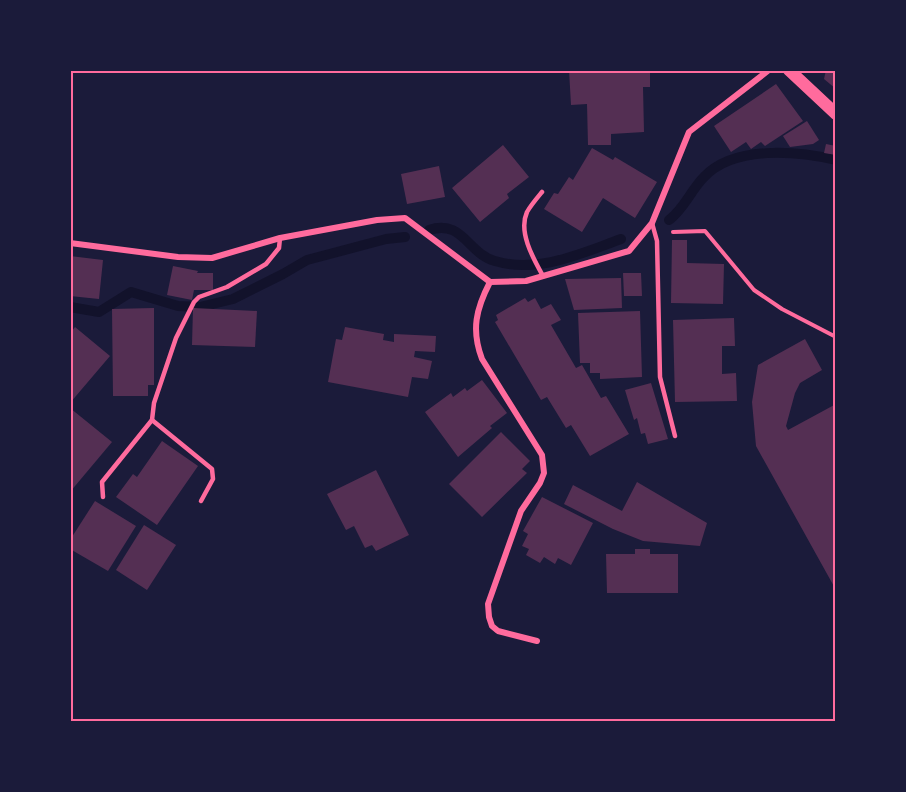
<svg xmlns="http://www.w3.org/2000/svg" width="906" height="792" viewBox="0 0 906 792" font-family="'Work Sans',sans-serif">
<rect width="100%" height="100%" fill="#1b1b3a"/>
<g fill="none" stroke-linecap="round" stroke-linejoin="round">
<g stroke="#12122b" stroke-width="10">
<path d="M669 220C684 209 691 190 704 177 734 145 797 151 836 160"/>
<path d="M429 230C463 219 467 253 495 261 538 274 582 253 621 239"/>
<polyline points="70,307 99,312 131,292 178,306 200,307 233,299 283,274 307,260 386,239 405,237"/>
</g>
</g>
<g fill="#542f53">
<polygon points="569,70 650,70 650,87 643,87 644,132 611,134 611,145 588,145 587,104 571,105"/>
<polygon points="826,70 836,70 836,89 824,79"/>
<polygon points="776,84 803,121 765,146 761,142 751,149 746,142 731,152 714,126"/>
<polygon points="807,121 819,140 813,144 790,147 783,136"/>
<polygon points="826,144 836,146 836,155 824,153"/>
<polygon points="503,145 529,177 507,194 509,198 480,222 452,188"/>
<polygon points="592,148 613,160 615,157 657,182 635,218 603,198 582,232 544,209 554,193 558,194 569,177 573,180"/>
<polygon points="439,166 445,197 407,204 401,174"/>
<polygon points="672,240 687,240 687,263 724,264 723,304 671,303"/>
<polygon points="70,256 103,260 99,299 70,296"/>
<polygon points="173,266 198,271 197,273 213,273 213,290 194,290 192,300 167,295"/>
<polygon points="623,273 641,273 642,296 624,296"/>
<polygon points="621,278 622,308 574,310 565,279"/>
<polygon points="525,298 528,302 535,298 541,309 551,304 561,320 551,325 576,368 582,365 601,398 606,396 629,434 590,456 571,425 566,428 547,397 541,400 495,322 498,320 496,315"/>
<polygon points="154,308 154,385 148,385 148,396 113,396 112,309"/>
<polygon points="193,308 257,311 255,347 192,345"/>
<polygon points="640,311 642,377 600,379 600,373 590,373 590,363 580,363 578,313"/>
<polygon points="734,318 735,346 722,346 722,374 736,373 737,401 675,402 673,320"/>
<polygon points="75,327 110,356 70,403 70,330 72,331"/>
<polygon points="345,327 384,334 383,340 394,342 394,334 436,336 435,352 415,351 414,357 432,361 428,379 412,377 408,397 328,382 336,339 342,340"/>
<polygon points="805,339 822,370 800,383 795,393 786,426 788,430 836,404 836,590 756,446 752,402 758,365"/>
<polygon points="482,380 507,413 490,426 492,428 458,457 425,412 451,393 453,397 465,388 467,391"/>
<polygon points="651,383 668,439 648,444 645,433 641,434 637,418 634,420 625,390"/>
<polygon points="70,408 112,442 70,492"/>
<polygon points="501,432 530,461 522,469 527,473 482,517 449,484"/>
<polygon points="162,441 198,466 157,525 116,497 133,474 137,477"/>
<polygon points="376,470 409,535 376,551 372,545 365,548 354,526 346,530 327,494"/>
<polygon points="637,482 707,523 700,546 643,541 613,529 564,504 573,485 622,511"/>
<polygon points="542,497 593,523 571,565 558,558 555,564 544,557 540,563 526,555 529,549 522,546 528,534 523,531"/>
<polygon points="95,501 136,526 108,571 70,549 70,540"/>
<polygon points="144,525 176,545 147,590 116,570"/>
<polygon points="635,549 650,549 650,554 678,554 678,593 607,593 606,554 635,554"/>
</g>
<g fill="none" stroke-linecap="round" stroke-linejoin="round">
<polyline stroke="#ff6b9d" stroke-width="4" points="673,232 705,231 754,290 782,309 836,337"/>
<g stroke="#ff6b9d" stroke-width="4.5">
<path d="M542 192C537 198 531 205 527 212 518 232 533 258 543 276"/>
<polyline points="652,223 657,241 660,377 675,436"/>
<polyline points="152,420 212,469 213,479 201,501"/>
<polyline points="103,497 102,482 152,420 154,403 176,338 194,302 199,297 227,287 266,264 279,248 280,238"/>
</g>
<g stroke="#ff6b9d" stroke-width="6">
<polyline points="70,243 178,257 212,258 280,238 377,220 405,218 490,282 526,281 629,251 652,223 689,132 769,70"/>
<path d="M490 282C476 309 471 330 482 359L542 455 544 473 540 483 521 511 488 604 489 617 492 626 498 631 537 641"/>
</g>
<polyline stroke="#ff6b9d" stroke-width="12" points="789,70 836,114"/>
</g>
<rect width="906" height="792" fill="none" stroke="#1b1b3a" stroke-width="144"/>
<rect x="72" y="72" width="762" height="648" fill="none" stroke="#ff6b9d" stroke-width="2"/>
</svg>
